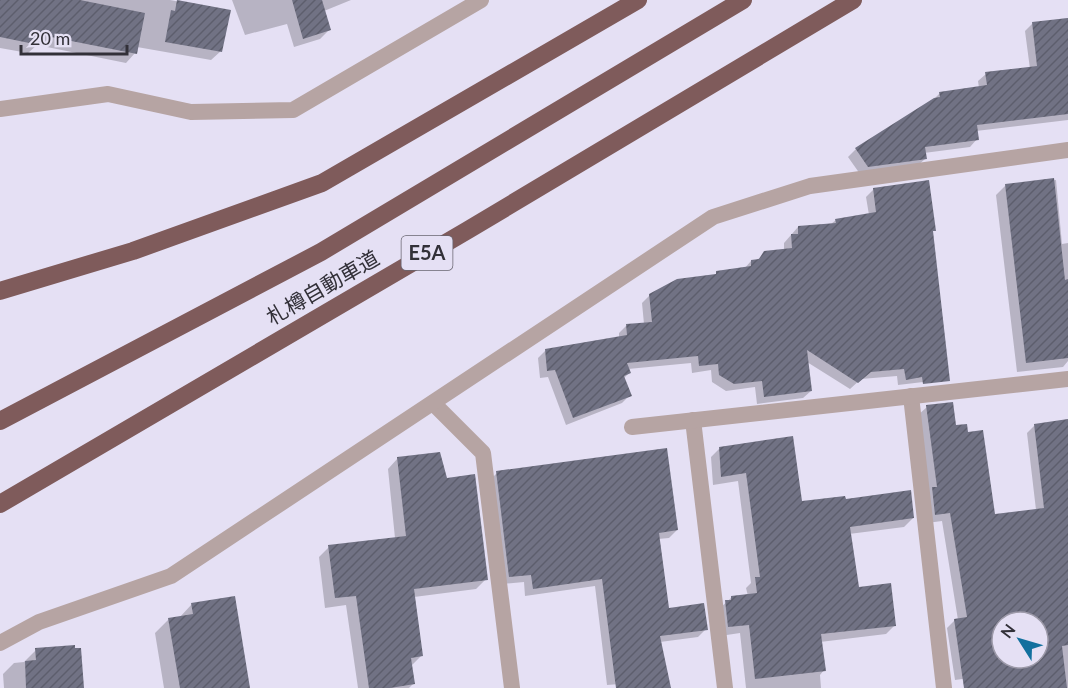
<svg xmlns="http://www.w3.org/2000/svg" width="1068" height="688" viewBox="0 0 1068 688" font-family="Lato,'Noto Sans JP',sans-serif">
<defs>
<pattern id="building-hatch" width="6" height="6" patternUnits="userSpaceOnUse" patternTransform="scale(1.5)"><rect width="6" height="6" fill="#717284"/><path d="M-1 1l2-2M0 6l6-6M5 7l2-2" fill="none" stroke="#5d5e6d"/></pattern>
</defs>
<rect width="100%" height="100%" fill="#e5e0f4"/>
<g fill="#0003" fill-rule="evenodd">
<polygon points="0,0 170,0 229,11 221,51 211,60 137,47 135,53 126,63 37,45 28,53 0,48"/>
<polygon points="232,0 351,0 324,11 329,30 320,39 294,47 287,24 245,35"/>
<polygon points="1068,18 1068,120 976,131 977,139 970,147 924,153 925,159 917,166 860,174 848,157 856,149 934,99 940,93 979,88 978,81 986,74 1030,69 1025,31 1033,23"/>
<polygon points="1056,180 1062,244 1068,243 1068,361 1063,367 1017,372 996,195 1006,185"/>
<polygon points="874,189 934,230 931,233 940,380 898,385 897,376 861,379 850,389 807,362 811,391 803,398 757,404 755,387 726,391 712,382 711,370 692,373 691,363 628,369 629,373 624,378 630,395 622,403 566,425 548,377 540,378 538,358 545,351 619,338 619,333 626,326 644,324 642,303 650,295 713,276 717,273 744,269 751,261 757,260 765,253 784,251 784,243 798,227 831,224 836,220 869,215 866,197"/>
<path d="M927 407 955 427 994 516 1036 510 1027 433 1035 425 1068 420V688H986L984 676 955 680 947 628 955 620H958L942 521 927 523 918 415ZM1002 622H1038V658H1002Z"/>
<polygon points="720,448 801,503 844,501 913,518 904,527 849,534 858,589 895,625 886,634 820,642 824,670 820,675 821,688 746,688 740,633 720,636 717,611 732,597 748,596 746,588 751,583 738,481 713,485 711,457"/>
<polygon points="398,458 446,480 486,579 476,589 414,597 421,656 411,666 413,684 409,688 358,688 346,605 325,608 319,557 329,547 395,538 388,469"/>
<polygon points="497,473 677,530 669,538 658,539 668,610 706,629 698,637 660,642 669,688 620,688 620,684 607,685 595,586 525,596 524,582 501,584 489,481"/>
<polygon points="192,604 249,688 164,688 155,633 169,619 179,618"/>
<polygon points="36,650 83,688 4,688 3,674 14,663 24,662"/>
</g>
<g fill="url(#building-hatch)" fill-rule="evenodd">
<polygon points="0,0 80,0 145,13 137,54 41,35 39,45 0,37"/>
<polygon points="177,0 231,10 222,52 165,42 171,10 175,11"/>
<polygon points="292,0 322,0 331,30 303,39"/>
<polygon points="1068,18 1068,114 977,125 979,140 925,147 927,159 868,167 855,148 934,98 940,97 939,92 987,85 985,72 1037,66 1032,22"/>
<polygon points="1054,178 1065,280 1068,279 1068,358 1026,363 1005,184"/>
<polygon points="929,180 936,231 933,231 950,381 923,384 922,377 906,380 904,369 871,372 858,383 807,350 812,391 764,397 762,381 734,384 719,375 718,364 699,366 698,356 627,363 631,373 624,376 632,396 573,418 555,370 547,371 545,349 627,335 626,324 652,322 649,294 677,279 716,274 716,271 751,266 751,260 759,259 764,251 792,248 791,234 798,234 798,226 836,223 835,219 876,212 873,188"/>
<path d="M953 402 956 425 967 424 968 432 983 430 995 514 1044 508 1034 424 1068 419V645L1062 646 1067 688H964L954 619 967 617 950 513 935 515 932 487H937L926 405ZM1002 622H1038V658H1002Z"/>
<polygon points="793,436 802,501 845,496 846,499 911,490 914,518 850,527 859,587 891,583 896,626 821,634 826,671 755,679 749,625 728,627 725,600 731,600 731,596 757,593 755,577 760,577 746,473 721,477 719,447"/>
<polygon points="667,448 678,530 659,533 669,608 704,603 708,630 660,636 671,688 616,688 602,579 533,589 531,575 509,577 496,471"/>
<polygon points="440,452 447,478 475,474 488,580 414,589 423,656 411,658 415,684 390,688 369,688 356,596 335,598 328,545 406,536 397,457"/>
<polygon points="235,596 250,688 180,688 168,618 193,614 191,603"/>
<polygon points="75,645 75,648 81,648 84,688 26,688 25,661 36,660 35,648"/>
</g>
<g fill="none" stroke-linecap="round" stroke-linejoin="round">
<g stroke="#b6a4a3" stroke-width="16">
<polyline points="0,109 108,94 191,112 293,110 481,0"/>
<polyline points="911,396 944,688"/>
<polyline points="433,403 483,453 512,688"/>
<polyline points="693,420 725,688"/>
<polyline points="632,427 1068,379"/>
<polyline points="0,643 39,622 171,576 713,217 810,186 1068,150"/>
</g>
<g stroke="#7f5b5b" stroke-width="18">
<polyline points="0,291 133,251 322,183 638,0"/>
<polyline points="0,421 321,252 743,0"/>
<polyline points="0,504 468,230 853,0"/>
</g>
</g>
<g text-anchor="middle" stroke-width="6" stroke-linejoin="round" paint-order="stroke">
<rect fill="#e5e0f4" stroke="#686570" stroke-width="1.5" x="401.5" y="236" width="51" height="34" rx="4.5"/>
<g font-size="20" font-weight="bold" fill="#323038">
<text x="427" y="260">E5A</text>
</g>
<g font-size="21" fill="#323038" stroke="#e5e0f4">
<text transform="translate(323 288) rotate(-30)" y="7">札樽自動車道</text>
</g>
</g>
<g transform="translate(1020 640) rotate(307)"><circle r="28" fill="#e5e0f4" stroke="#9d9aa9" stroke-width="1.5"/>
<path d="M0-4.5L10 22L0 15L-10 22Z" fill="#12709e"/>
<text y="-9" font-size="16" font-weight="bold" text-anchor="middle" fill="#323038">N</text>
</g>
<path d="M21 45v9h106v-9" fill="none" stroke="#323038" stroke-width="3"/>
<text x="30" y="45" font-size="18" fill="#323038" stroke="#e5e0f4" stroke-width="4.5" paint-order="stroke">20 m</text>
</svg>
